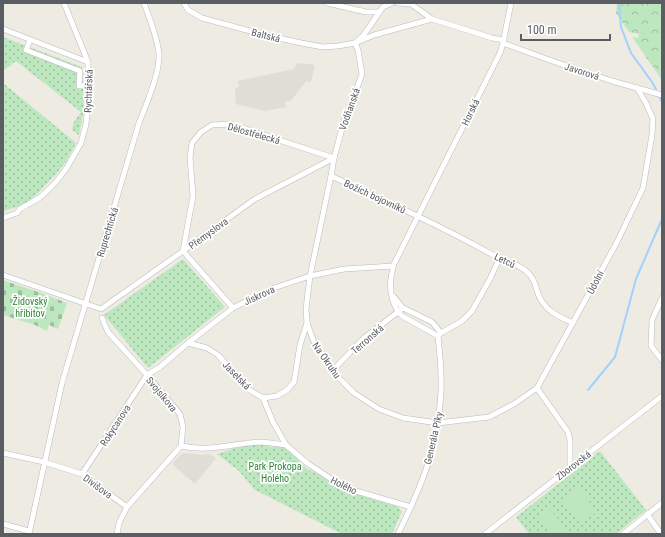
<svg xmlns="http://www.w3.org/2000/svg" width="665" height="537" viewBox="0 0 665 537" font-family="'Roboto Condensed',sans-serif">
<defs>
<pattern id="grass-dots" width="8" height="8" patternUnits="userSpaceOnUse"><rect width="8" height="8" fill="#bde7bf"/><path d="M2 2h.1M6 6h.1" fill="none" stroke="#9dbe9f" stroke-width="1.8" stroke-linecap="round"/></pattern>
<pattern id="forest-crowns" width="20" height="18" patternUnits="userSpaceOnUse"><rect width="20" height="18" fill="#bde7bf"/><path d="M2 6a3 3 0 1 1 6 0M12 15a3 3 0 1 1 6 0" fill="none" stroke="#9dbe9f"/></pattern>
<pattern id="cemetery-stones" width="16" height="16" patternUnits="userSpaceOnUse"><rect width="16" height="16" fill="#bde7bf"/><path d="M2 7V4a2 2 0 0 1 4 0v3zM10 15v-3a2 2 0 0 1 4 0v3z" fill="#9dbe9f"/></pattern>
</defs>
<rect width="100%" height="100%" fill="#eeece2"/>
<g fill="#deddd6">
<polygon points="297,63 315,65 311,82 306,81 291,101 285,102 286,107 265,111 236,104 235,88 239,87 238,81 294,69"/>
<polygon points="187,453 200,455 209,454 216,458 195,484 172,464 181,454"/>
</g>
<g fill="url(#grass-dots)">
<polygon points="3,37 82,67 84,108 79,135 72,130 74,122 81,112 16,61 3,71"/>
<polygon points="3,83 76,143 67,160 57,173 37,194 23,205 3,211"/>
<polygon points="183,259 225,307 148,368 104,315"/>
<polygon points="257,444 271,447 283,446 288,449 307,469 314,472 356,494 398,507 402,511 392,534 342,534 255,490 238,470 217,454 235,448"/>
<polygon points="600,451 646,510 616,534 529,534 516,517"/>
</g>
<polygon fill="url(#forest-crowns)" points="617,3 662,3 662,80 632,37 638,38 639,34 629,32 616,13"/>
<polygon fill="url(#cemetery-stones)" points="3,280 44,294 67,303 58,329 49,325 47,331 35,325 3,315"/>
<g fill="#bde7bf">
<polygon points="578,486 597,512 580,524 562,499"/>
<polygon points="550,509 566,529 559,534 553,534 540,517"/>
</g>
<g fill="none" stroke-linecap="round" stroke-linejoin="round">
<g stroke="#a1d1ff" stroke-width="2">
<polyline points="619,3 621,27 631,53 652,82 656,89"/>
<polyline points="659,96 662,102"/>
<polyline points="588,390 615,357 636,279 662,219"/>
</g>
<defs>
<g id="street">
<polyline points="184,3 188,10 202,18 261,34 301,43 323,47 338,46 355,43 374,35 432,19 492,38 504,40"/>
<polyline points="327,3 366,12 379,12"/>
<polyline points="392,3 383,7 363,36 355,43 358,50 362,74 353,99 344,121 334,158 331,176 310,276 306,309 307,323 314,342 332,371 354,393 379,409 403,418 438,423 489,417 514,404 537,388"/>
<polyline points="398,3 411,4 432,19"/>
<polyline points="3,29 88,62"/>
<polyline points="30,40 26,50 80,71 79,86 88,86"/>
<polyline points="503,43 555,62 612,81 662,95"/>
<path d="M331 176C386 201 441 226 493 255 503 261 517 263 526 271 537 280 535 290 541 300 549 313 560 317 573 323"/>
<polyline points="3,218 17,213 20,209 39,198 45,193 56,182 66,169 81,143 86,124 88,106 88,62 64,3"/>
<polyline points="3,275 101,309 183,251 255,199 334,158"/>
<polyline points="394,297 403,308 432,322 441,333"/>
<polyline points="662,298 652,320 651,346 662,360"/>
<polyline points="233,308 183,251 193,196 190,157 192,143 201,132 212,125 230,124 334,158"/>
<polyline points="102,318 108,332 147,375 180,414 183,427 181,446 127,507 119,523 117,534"/>
<path d="M438 336 402 316C393 307 389 291 391 279 391 275 393 271 393 266L500 53 503 43 511 3"/>
<polyline points="438,336 441,333 462,321 472,311 491,277 499,259"/>
<polyline points="188,343 207,348 218,355 248,389 263,398 277,396 287,390 294,382 300,345 307,323"/>
<polyline points="332,371 364,338 403,308"/>
<polyline points="263,398 273,422 286,445 307,463 334,481 356,491 411,507"/>
<path d="M181 446C209 452 231 444 258 442 267 442 277 444 286 445"/>
<polyline points="3,453 44,462 82,474 127,507"/>
<polyline points="570,467 570,440 568,432 537,388 616,244 643,188 652,135 653,119 646,103 637,88"/>
<polyline points="82,474 147,375 160,367 188,343 233,308 274,288 310,276 344,269 393,266"/>
<polyline points="647,514 661,534"/>
<polyline points="3,524 29,531"/>
<path d="M29 534 62 383 139 123C146 105 160 73 159 54 157 36 150 20 144 3"/>
<path d="M398 534C415 499 433 460 438 422 440 407 442 391 441 376 441 362 439 349 438 336"/>
<polyline points="485,534 662,396"/>
<polyline points="623,534 662,503"/>
</g>
</defs>
<use href="#street" stroke="#b7babf" stroke-width="6"/>
<use href="#street" stroke="#fff" stroke-width="5"/>
</g>
<g text-anchor="middle" stroke-width="3.5" stroke-linejoin="round" paint-order="stroke">
<g font-size="10" fill="#5a5e63" stroke="#fff">
<text transform="translate(266 35) rotate(14)" y="4">Baltská</text>
<text transform="translate(582 71) rotate(18)" y="4">Javorová</text>
<text transform="translate(88 91) rotate(-88)" y="4">Rychtářská</text>
<text transform="translate(349 109) rotate(-70)" y="4">Vodňanská</text>
<text transform="translate(470 112) rotate(-64)" y="4">Horská</text>
<text transform="translate(254 133) rotate(16)" y="4">Dělostřelecká</text>
<text transform="translate(375 196) rotate(25)" y="4">Božích bojovníků</text>
<text transform="translate(107 232) rotate(-73)" y="4">Ruprechtická</text>
<text transform="translate(208 233) rotate(-36)" y="4">Přemyslova</text>
<text transform="translate(505 260) rotate(25)" y="4">Letců</text>
<text transform="translate(595 282) rotate(-62)" y="4">Údolní</text>
<text transform="translate(259 295) rotate(-25)" y="4">Jiskrova</text>
<text transform="translate(367 339) rotate(-41)" y="4">Terronská</text>
<text transform="translate(327 360) rotate(55)" y="4">Na Okruhu</text>
<text transform="translate(237 375) rotate(46)" y="4">Jaselská</text>
<text transform="translate(162 394) rotate(50)" y="4">Svojsíkova</text>
<text transform="translate(115 425) rotate(-57)" y="4">Rokycanova</text>
<text transform="translate(433 438) rotate(-77)" y="4">Generála Píky</text>
<text transform="translate(573 465) rotate(-38)" y="4">Zborovská</text>
<text transform="translate(344 485) rotate(26)" y="4">Holého</text>
<text transform="translate(98 486) rotate(36)" y="4">Divišova</text>
</g>
<g font-size="10" fill="#308439" stroke="#fff">
<text x="30" y="305">Židovský<tspan x="30" dy="12">hřibitov</tspan></text>
<text x="275" y="470">Park Prokopa<tspan x="275" dy="12">Holého</tspan></text>
</g>
</g>
<rect width="665" height="537" fill="none" stroke="#5a5e63" stroke-width="8"/>
<path d="M521 34v6h89v-6" fill="none" stroke="#5a5e63" stroke-width="2"/>
<text x="527" y="34" font-size="12" fill="#5a5e63" stroke="#ffffff" stroke-width="3" paint-order="stroke">100 m</text>
</svg>
